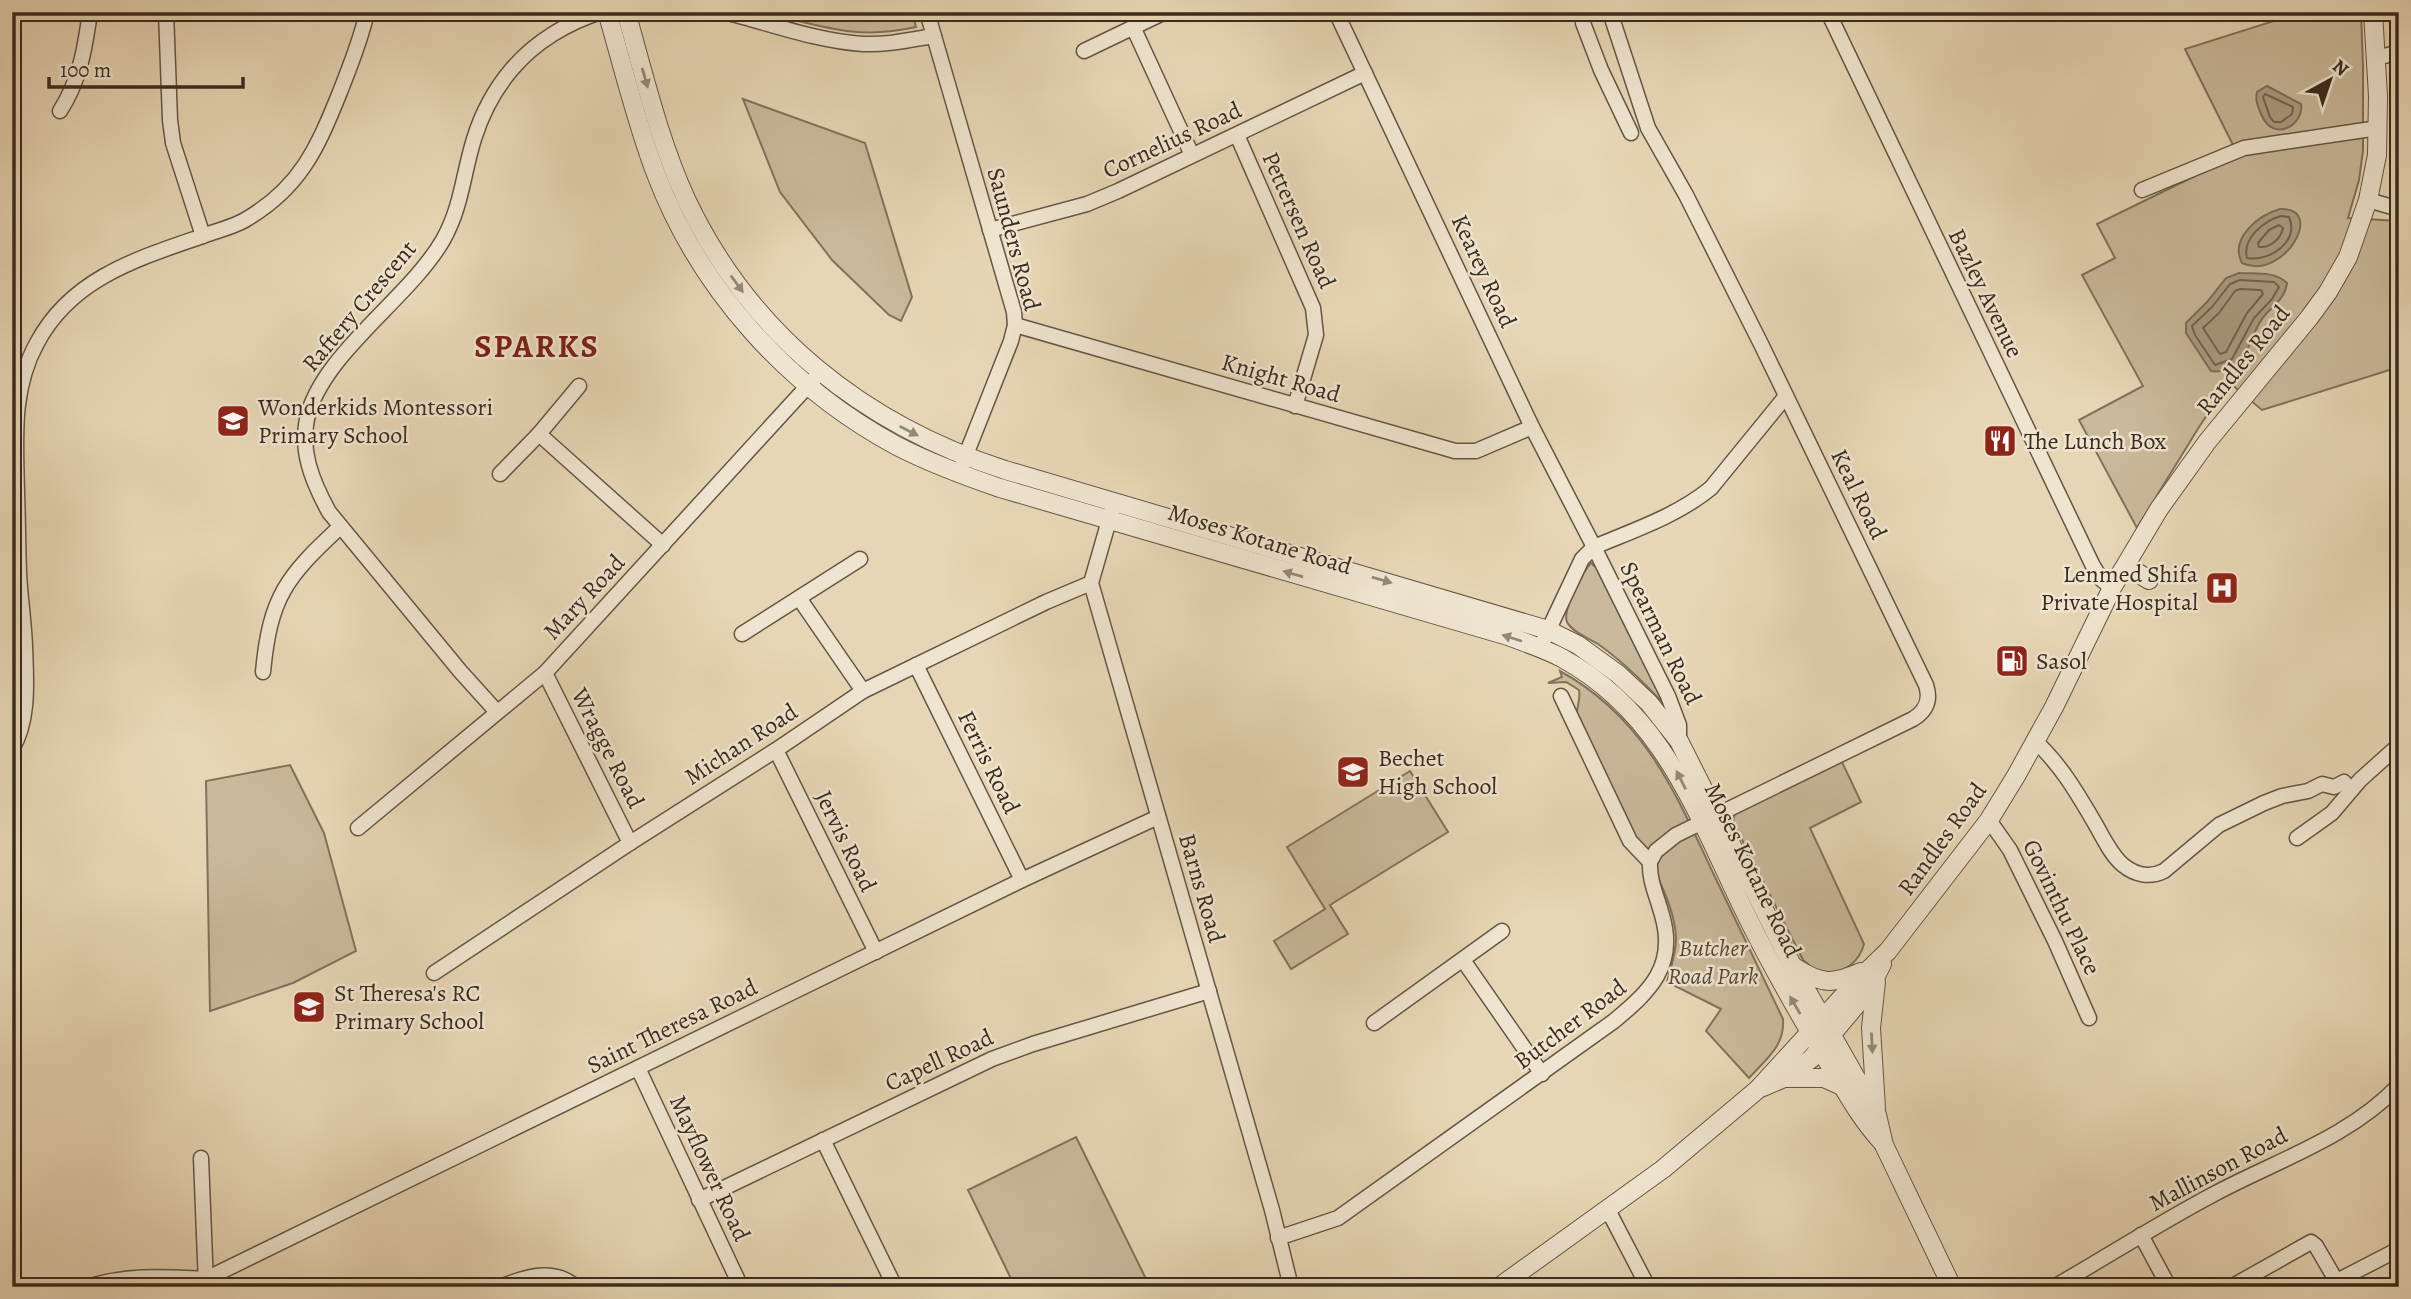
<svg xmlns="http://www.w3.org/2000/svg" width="2411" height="1299" viewBox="0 0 2411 1299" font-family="Alegreya,serif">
<rect width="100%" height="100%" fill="#e7d6b5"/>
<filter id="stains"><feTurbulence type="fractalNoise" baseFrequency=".00286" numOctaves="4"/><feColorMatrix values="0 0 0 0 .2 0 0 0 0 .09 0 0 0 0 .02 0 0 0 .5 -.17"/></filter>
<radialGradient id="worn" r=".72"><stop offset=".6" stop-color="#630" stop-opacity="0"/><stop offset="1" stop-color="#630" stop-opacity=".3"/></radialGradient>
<g fill="#cab99b" stroke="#82725c" stroke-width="2">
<path d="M762 12H912L916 27C855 41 820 25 762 12Z"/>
<polygon points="2302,12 2361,12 2363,67 2363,151 2359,180 2348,218 2399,221 2399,367 2262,410 2231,384 2224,390 2199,427 2137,528 2079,420 2143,386 2082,275 2115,258 2097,224 2238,155 2185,49"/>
<polygon points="743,99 865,143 912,297 901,321 889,315 832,260 780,192"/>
<path d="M1591 563 1600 571 1671 711C1648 687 1625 663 1598 644 1589 639 1571 631 1567 622 1562 611 1583 571 1591 563Z"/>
<path d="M1560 671C1645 718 1675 792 1714 875 1737 923 1760 971 1783 1019 1785 1046 1766 1059 1749 1078L1706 1031 1721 1009 1667 982C1671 967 1676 953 1676 938 1675 907 1656 876 1645 848L1638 843 1577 716C1576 707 1581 700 1579 690L1566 682 1548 683 1562 677Z"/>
<path d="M1841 760 1861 802 1810 828 1864 944C1860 960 1845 974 1827 973 1818 973 1810 966 1803 960L1733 822 1735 811Z"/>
<polygon points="290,765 324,833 356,951 293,983 210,1011 206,781"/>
<polygon points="1410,771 1448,832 1330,905 1348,934 1291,969 1274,941 1325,909 1287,847"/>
<polygon points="1076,1137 1150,1287 1015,1287 968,1190"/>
</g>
<g fill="#ac9c82" stroke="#7e6f5a" stroke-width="2">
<path d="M2267 86 2301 104C2305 123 2274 145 2261 114 2258 106 2255 101 2257 92Z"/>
<path d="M2280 209C2327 207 2283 282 2242 263 2229 238 2259 215 2280 209Z"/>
<path d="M2239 273C2255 274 2275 271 2287 283 2285 298 2274 305 2265 315 2252 329 2250 356 2233 367 2227 371 2219 372 2211 371L2186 333V323L2207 302 2226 278Z"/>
</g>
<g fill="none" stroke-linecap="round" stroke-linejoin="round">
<g stroke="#736450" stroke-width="2">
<polygon points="2265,94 2293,107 2292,114 2281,122 2274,122 2270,117 2263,97"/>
<path d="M2281 216 2289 217C2300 241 2270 262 2247 258 2242 238 2264 221 2281 216Z"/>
<path d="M2279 225 2283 228C2281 239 2270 248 2259 247L2258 243 2269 230Z"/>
<polygon points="2240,280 2274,282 2279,287 2272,299 2254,318 2232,359 2215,365 2195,335 2192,326 2212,307 2230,284"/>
<polygon points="2240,289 2261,290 2263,294 2247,313 2226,352 2220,354 2203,328 2219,313 2235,291"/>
</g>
<defs>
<g id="minor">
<polyline points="166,12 170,120 173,143 203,236"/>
<path d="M724 12C769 23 816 41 863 44 887 45 910 40 934 36"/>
<polyline points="927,12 1014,312 1015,325 1011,341 962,465"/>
<polyline points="1336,12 1532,427 1594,547 1582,559 1540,648"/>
<polyline points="1585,12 1583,23 1601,70 1631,133"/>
<path d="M1610 12 1648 128 1686 195 1761 344 1926 685C1931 700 1926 711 1913 719L1676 835 1656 851 1650 862"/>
<polyline points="1828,12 2093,566 2101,579 2112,588"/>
<polyline points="928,17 942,12"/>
<polyline points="1134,29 1192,155"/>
<polyline points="1084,51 1165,12"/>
<polyline points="2377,58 2399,52"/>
<path d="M60 111C80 80 85 48 90 12"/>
<polyline points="1237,135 1313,308 1316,335 1295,406"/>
<polyline points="2142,190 2244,148 2378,128"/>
<polyline points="2368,200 2399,209"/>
<polyline points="990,230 1087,204 1118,191 1365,73"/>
<polyline points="1015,325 1455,451 1476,451 1532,427"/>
<polyline points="579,386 539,434 663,545"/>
<polyline points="500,474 539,434"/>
<polyline points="1112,510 1091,583 1272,1210 1291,1287"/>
<polyline points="799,598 863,691"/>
<polyline points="742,634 860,559"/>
<polyline points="916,665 1022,880"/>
<path d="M263 672C270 597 286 577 340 527"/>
<polyline points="545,673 630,843"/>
<path d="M497 712 460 671 329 512C312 481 298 448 309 411 329 349 410 297 443 240 462 206 463 174 474 139 482 113 495 89 512 69 535 42 568 22 601 12"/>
<path d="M1679 741V725L1668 696 1594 547C1634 530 1677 516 1711 488L1786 396"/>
<path d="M2035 741C2060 764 2076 791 2093 820 2102 835 2110 854 2123 865 2135 875 2150 878 2164 871L2219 825 2264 803 2282 796 2308 791 2322 784 2334 787 2344 782 2351 790"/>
<path d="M12 749C30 720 26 678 25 646 24 621 20 596 19 572 18 545 18 519 17 493 16 441 11 390 37 343 71 279 136 259 200 237 215 231 231 228 245 220 300 188 317 149 340 92 350 66 361 40 367 12"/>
<polyline points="776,750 876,952"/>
<polyline points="1989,820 2010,850 2055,941 2089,1018"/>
<polyline points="358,828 545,673 815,378"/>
<polyline points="2297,838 2332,813 2360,780 2399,745"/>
<polyline points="1463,960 1542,1074"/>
<polyline points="434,973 630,843 776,750 863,691 1046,602 1091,583"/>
<polyline points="1374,1023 1502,931"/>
<polyline points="638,1068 741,1287"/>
<polyline points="823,1140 895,1287"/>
<polyline points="201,1158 206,1285"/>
<polyline points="699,1200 992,1059 1033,1044 1209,991"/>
<polyline points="1608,1210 1648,1287"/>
<polyline points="2141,1235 2169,1287"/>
<path d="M1278 1238 1338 1218 1614 1021C1650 991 1677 966 1662 915 1657 896 1649 881 1650 862L1630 841 1561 696"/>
<polyline points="2337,1281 2397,1250"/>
<path d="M88 1287C127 1274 165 1277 206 1279L1022 880 1158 817"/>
<path d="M500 1287C525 1277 553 1267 576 1287"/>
<path d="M2054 1287C2108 1256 2161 1222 2216 1193 2278 1160 2350 1137 2399 1085"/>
<polyline points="2231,1287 2311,1242 2316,1246 2340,1287"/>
</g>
<g id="tertiary">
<path d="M607 12C623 66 636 122 656 174 700 290 789 388 897 446 930 463 965 476 1000 488L1508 636C1526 643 1545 649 1562 658 1662 713 1695 809 1742 906 1767 958 1796 1009 1826 1059 1844 1088 1859 1117 1882 1142"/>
<path d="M626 12C644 75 659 140 686 199 750 335 865 425 1005 470L1548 630 1578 645 1618 674 1649 703 1679 741 1792 965 1877 1115 1884 1145 1952 1287"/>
<polyline points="2122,571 2135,571 2149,580"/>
<path d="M1796 968C1822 985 1834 984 1861 972"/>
<polyline points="1876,982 1871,1028 1876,1108"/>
<polyline points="1784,1078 1824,1078 1842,1086"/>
<polyline points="1763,1087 1784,1078 1811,1059 1868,991 1882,964"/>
<polyline points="1499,1287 1663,1169 1757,1090 1857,981 1888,951 1989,820 2016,776 2054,707 2112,588 2159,509 2207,442 2309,318 2328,292 2348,257 2368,200 2377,155 2378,96 2373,12"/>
</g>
</defs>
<use href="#minor" stroke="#655644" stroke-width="17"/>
<use href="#tertiary" stroke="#655644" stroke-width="20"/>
<use href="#minor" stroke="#efe4cf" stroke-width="14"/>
<use href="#tertiary" stroke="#efe4cf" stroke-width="18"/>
</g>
<defs><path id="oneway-solid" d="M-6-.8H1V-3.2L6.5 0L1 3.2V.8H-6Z" transform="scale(1.75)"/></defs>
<g fill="#948876">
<use href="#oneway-solid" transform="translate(645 78) rotate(74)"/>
<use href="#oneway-solid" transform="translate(737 284) rotate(54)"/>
<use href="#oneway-solid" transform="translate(909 431) rotate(27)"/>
<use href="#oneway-solid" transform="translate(1293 574) rotate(-164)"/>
<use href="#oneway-solid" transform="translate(1382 580) rotate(16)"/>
<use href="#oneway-solid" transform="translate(1512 638) rotate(-162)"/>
<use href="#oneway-solid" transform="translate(1681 780) rotate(-117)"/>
<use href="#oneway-solid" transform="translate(1795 1005) rotate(-120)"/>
<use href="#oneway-solid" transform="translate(1872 1043) rotate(87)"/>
</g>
<defs>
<symbol id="school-square" viewBox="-11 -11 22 22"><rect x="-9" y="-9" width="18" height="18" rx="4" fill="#8f2418" stroke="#efe4cf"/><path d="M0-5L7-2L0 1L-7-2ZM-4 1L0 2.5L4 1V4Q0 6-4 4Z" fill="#fff"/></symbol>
<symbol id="restaurant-square" viewBox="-11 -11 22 22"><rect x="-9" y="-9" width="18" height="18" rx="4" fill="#8f2418" stroke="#efe4cf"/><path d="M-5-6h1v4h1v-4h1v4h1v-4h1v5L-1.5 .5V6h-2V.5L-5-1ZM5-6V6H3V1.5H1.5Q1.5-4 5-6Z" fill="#fff"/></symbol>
<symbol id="hospital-square" viewBox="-11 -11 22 22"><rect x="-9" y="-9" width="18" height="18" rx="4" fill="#8f2418" stroke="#efe4cf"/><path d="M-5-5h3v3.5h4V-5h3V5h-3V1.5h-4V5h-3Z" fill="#fff"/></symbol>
<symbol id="fuel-square" viewBox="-11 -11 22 22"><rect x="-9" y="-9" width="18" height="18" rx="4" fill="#8f2418" stroke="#efe4cf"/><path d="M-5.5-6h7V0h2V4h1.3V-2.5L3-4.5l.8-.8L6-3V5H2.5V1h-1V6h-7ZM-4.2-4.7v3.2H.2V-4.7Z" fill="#fff"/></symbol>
</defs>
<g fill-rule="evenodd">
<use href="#school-square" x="214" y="402" width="38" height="38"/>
<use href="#restaurant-square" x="1981" y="422" width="38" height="38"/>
<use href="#hospital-square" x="2203" y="569" width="38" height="38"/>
<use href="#fuel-square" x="1993" y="642" width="38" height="38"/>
<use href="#school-square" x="1334" y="753" width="38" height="38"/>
<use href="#school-square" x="290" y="988" width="38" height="38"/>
</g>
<g text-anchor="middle" stroke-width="5" stroke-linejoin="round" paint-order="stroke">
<g font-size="24" fill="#3a2b1e" stroke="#efe4cf">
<text transform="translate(1172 140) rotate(-25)" y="8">Cornelius Road</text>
<text transform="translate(1299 220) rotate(66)" y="8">Pettersen Road</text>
<text transform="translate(1014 239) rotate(75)" y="8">Saunders Road</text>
<text transform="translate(1484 271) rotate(65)" y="8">Kearey Road</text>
<text transform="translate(1986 293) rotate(64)" y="8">Bazley Avenue</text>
<text transform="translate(359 306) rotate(-50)" y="8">Raftery Crescent</text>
<text transform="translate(2243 360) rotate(-51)" y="8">Randles Road</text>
<text transform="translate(1281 378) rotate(16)" y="8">Knight Road</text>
<text transform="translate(1859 494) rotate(64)" y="8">Keal Road</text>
<text transform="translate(1260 539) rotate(17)" y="8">Moses Kotane Road</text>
<text transform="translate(584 597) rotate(-47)" y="8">Mary Road</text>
<text transform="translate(1661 633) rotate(64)" y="8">Spearman Road</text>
<text transform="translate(741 744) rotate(-33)" y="8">Michan Road</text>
<text transform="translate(608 748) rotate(63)" y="8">Wragge Road</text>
<text transform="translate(989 762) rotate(64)" y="8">Ferris Road</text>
<text transform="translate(1942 839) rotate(-54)" y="8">Randles Road</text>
<text transform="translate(846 841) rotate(64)" y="8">Jervis Road</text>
<text transform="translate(1753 870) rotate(64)" y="8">Moses Kotane Road</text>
<text transform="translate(1202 888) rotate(74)" y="8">Barns Road</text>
<text transform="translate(2062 907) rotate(64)" y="8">Govinthu Place</text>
<text transform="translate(1570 1024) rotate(-37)" y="8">Butcher Road</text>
<text transform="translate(672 1026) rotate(-26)" y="8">Saint Theresa Road</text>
<text transform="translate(939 1060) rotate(-25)" y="8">Capell Road</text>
<text transform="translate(710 1168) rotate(65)" y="8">Mayflower Road</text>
<text transform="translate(2218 1169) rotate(-28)" y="8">Mallinson Road</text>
</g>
<g font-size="24" fill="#3a2b1e" stroke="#efe4cf" text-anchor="start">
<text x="258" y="415">Wonderkids Montessori<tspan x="258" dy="28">Primary School</tspan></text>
<text x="2024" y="449">The Lunch Box</text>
<text x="2198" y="582" text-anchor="end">Lenmed Shifa<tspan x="2198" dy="28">Private Hospital</tspan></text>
<text x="2036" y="669">Sasol</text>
<text x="1378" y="766">Bechet<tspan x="1378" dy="28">High School</tspan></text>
<text x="334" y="1001">St Theresa's RC<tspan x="334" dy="28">Primary School</tspan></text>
</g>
<g font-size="24" font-style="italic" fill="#574737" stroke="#efe4cf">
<text x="1713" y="956">Butcher<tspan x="1713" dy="28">Road Park</tspan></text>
</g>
<g font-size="32" font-weight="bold" letter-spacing="2" fill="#7a1f14" stroke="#efe4cf">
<text x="537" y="357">SPARKS</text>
</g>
</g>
<rect width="2411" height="1299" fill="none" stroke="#e7d6b5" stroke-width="42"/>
<rect x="14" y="14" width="2383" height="1271" fill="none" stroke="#3a2b1e" stroke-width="3.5"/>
<rect x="21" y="21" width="2369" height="1257" fill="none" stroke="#3a2b1e" stroke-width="2"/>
<g transform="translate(2330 80) rotate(40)" stroke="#efe4cf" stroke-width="5" paint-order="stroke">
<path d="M0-5L12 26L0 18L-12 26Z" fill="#3a2b1e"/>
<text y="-10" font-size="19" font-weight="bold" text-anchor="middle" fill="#3a2b1e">N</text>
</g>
<path d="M49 77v10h194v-10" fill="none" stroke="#3a2b1e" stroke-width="3.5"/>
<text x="60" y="77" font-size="21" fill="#3a2b1e" stroke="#efe4cf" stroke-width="5" paint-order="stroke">100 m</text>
<rect width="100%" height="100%" filter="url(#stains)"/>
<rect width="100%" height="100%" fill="url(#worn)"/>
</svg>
